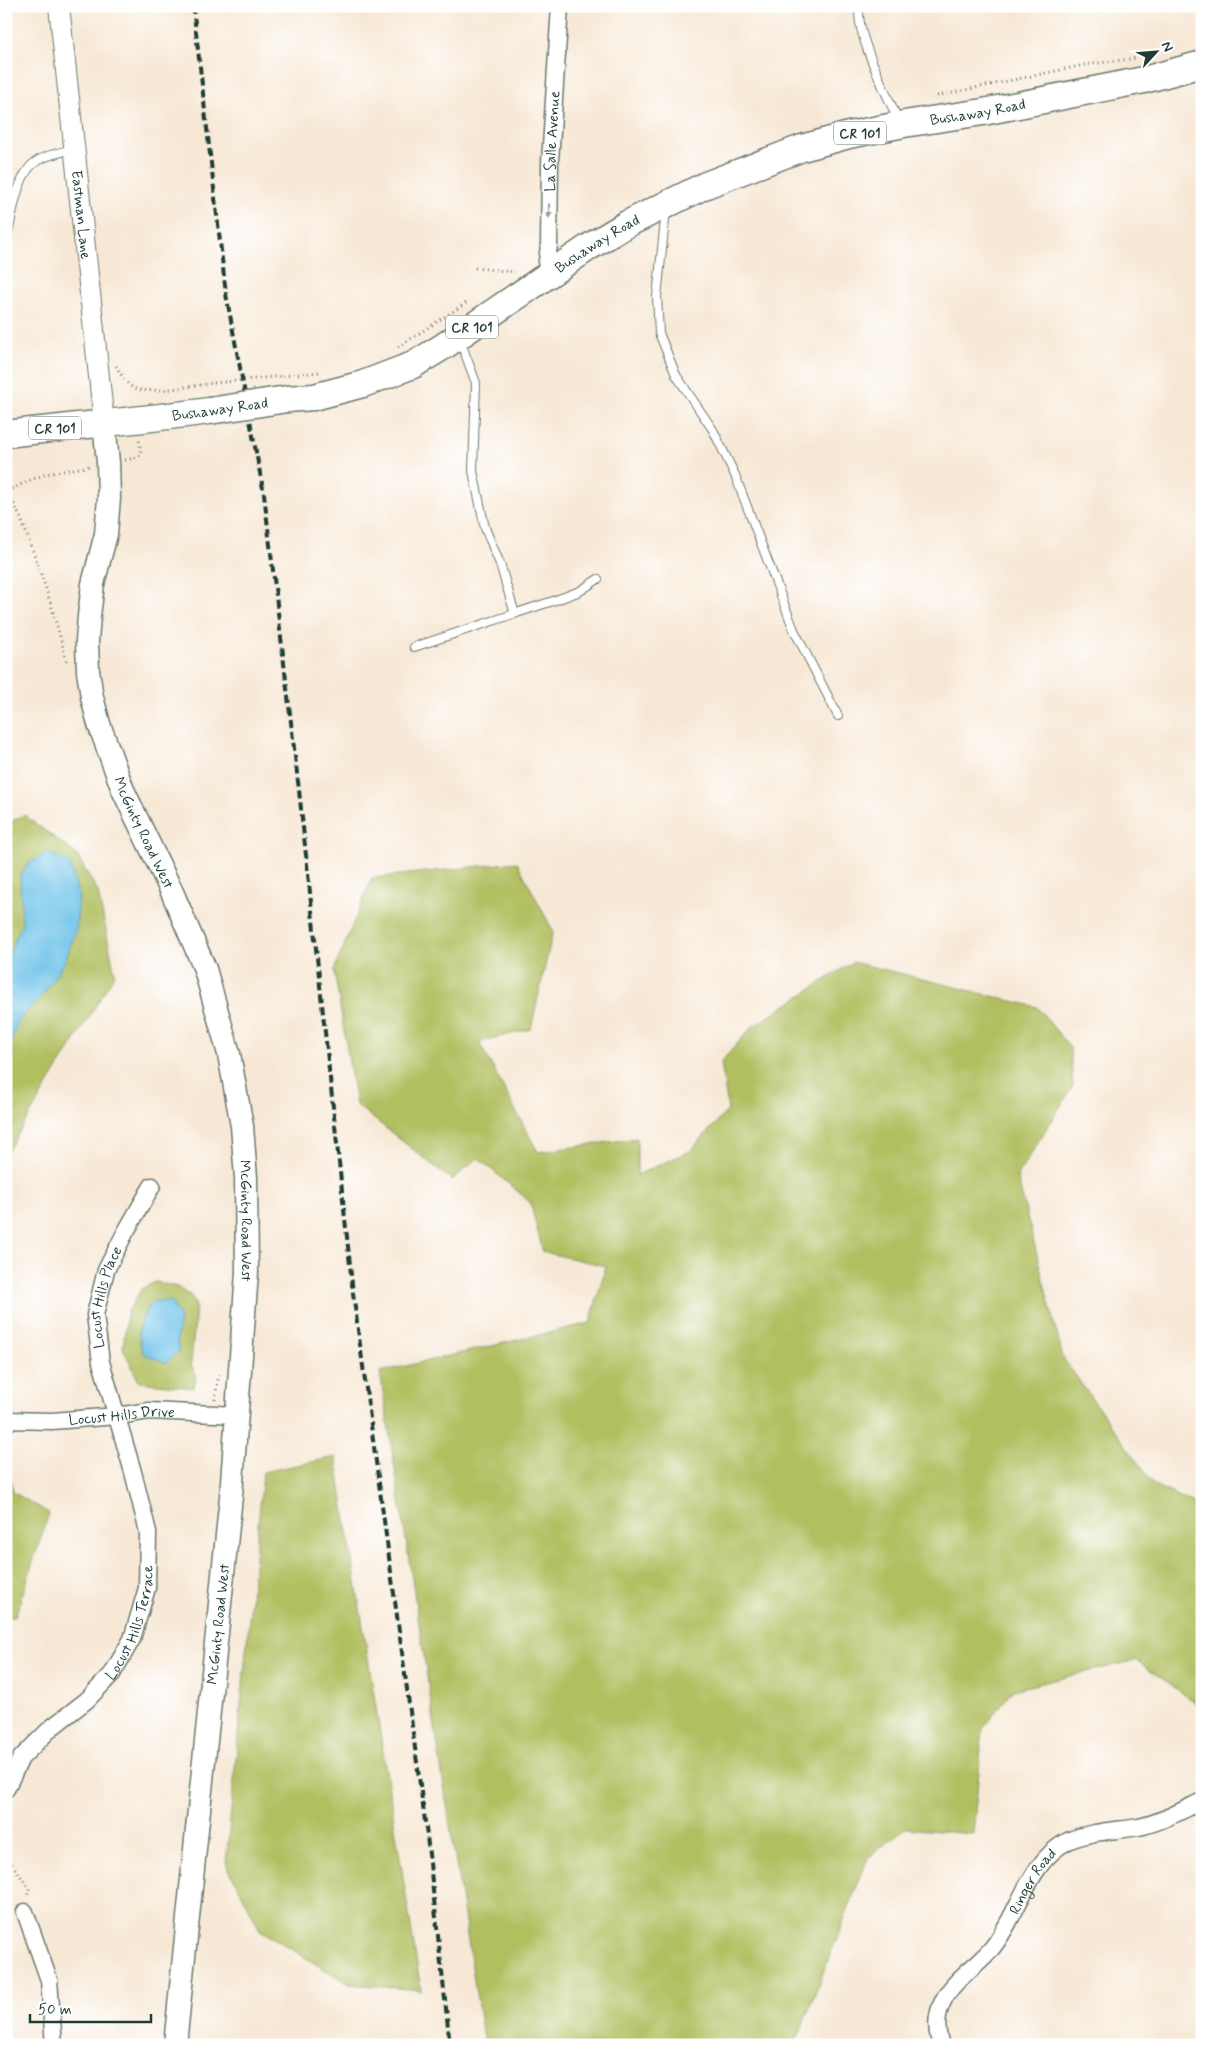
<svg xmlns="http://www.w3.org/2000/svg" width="1208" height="2051" viewBox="0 0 1208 2051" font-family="Mynerve,sans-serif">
<rect width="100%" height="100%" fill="#fff"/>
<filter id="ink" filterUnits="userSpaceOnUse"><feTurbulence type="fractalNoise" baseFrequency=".02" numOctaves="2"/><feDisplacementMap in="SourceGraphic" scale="10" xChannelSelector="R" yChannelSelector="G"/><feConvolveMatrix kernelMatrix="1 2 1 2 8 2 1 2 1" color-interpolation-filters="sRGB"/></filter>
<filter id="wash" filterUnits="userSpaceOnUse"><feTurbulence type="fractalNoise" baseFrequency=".0096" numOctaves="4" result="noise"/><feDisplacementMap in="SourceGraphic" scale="20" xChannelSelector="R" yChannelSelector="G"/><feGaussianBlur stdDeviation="1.12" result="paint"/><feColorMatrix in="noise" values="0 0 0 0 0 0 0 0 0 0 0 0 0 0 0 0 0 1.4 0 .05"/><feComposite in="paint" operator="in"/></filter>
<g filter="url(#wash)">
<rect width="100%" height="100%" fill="#f7e8d5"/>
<g fill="#b1bf61" stroke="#687e4a">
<polygon points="24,815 76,854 98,892 115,974 6,1154 6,824"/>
<polygon points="517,862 553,931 531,1029 479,1042 538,1152 637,1138 637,1175 690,1151 728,1110 721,1062 752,1027 853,962 1037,1007 1070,1048 1073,1086 1017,1176 1063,1358 1154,1485 1199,1506 1202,1505 1202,1707 1136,1660 1013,1690 983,1728 973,1834 905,1828 868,1858 795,2045 484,2045 380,1372 590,1323 606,1266 543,1252 530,1202 478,1158 452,1180 356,1105 334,970 372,878"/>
<polygon points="156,1282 177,1287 191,1296 196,1306 191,1364 196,1376 194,1388 139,1382 123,1348 127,1313 141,1289"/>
<polygon points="6,1447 13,1492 49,1513 15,1617 6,1618"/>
<polygon points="336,1457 421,1990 349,1984 260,1930 226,1863 263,1472"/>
</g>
<g fill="#6bc1e8" stroke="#457f8e">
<polygon points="48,853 69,862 79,897 76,930 65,961 44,993 18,1021 6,1057 6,961 22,923 20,876 29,863"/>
<polygon points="154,1301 171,1301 180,1318 177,1340 179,1351 166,1363 143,1353 138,1333 146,1310"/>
</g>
</g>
<g filter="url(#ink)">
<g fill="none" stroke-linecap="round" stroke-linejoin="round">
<defs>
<g id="service">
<path d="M860 6C853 30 888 96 898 120"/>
<polyline points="666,210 657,297 659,333 676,375 713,430 735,475 794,630 838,716"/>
<path d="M6 242C12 219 16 173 37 161 48 154 62 152 74 149"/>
<polyline points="460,340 476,383 473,471 485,528 500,564 515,614"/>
<polyline points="414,647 556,600 580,591 598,579"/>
</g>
<g id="minor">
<path id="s1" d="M545 277 549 245 550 162 560 6"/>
<path id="s2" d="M6 1420 52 1421 117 1416 149 1411 237 1415"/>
<path id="s3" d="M6 1789 21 1758 51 1728 87 1700 112 1674 132 1639 147 1588 148 1532 133 1472 101 1362 95 1315 106 1270 125 1233 152 1186"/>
<polyline points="25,1912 49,1980 54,2045"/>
<path id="s4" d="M941 2045C936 2031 936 2015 943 2001 952 1981 978 1965 992 1948 1019 1915 1028 1861 1068 1841 1090 1831 1115 1831 1139 1827 1161 1822 1181 1811 1202 1801"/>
</g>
<g id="tertiary">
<path id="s5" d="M59 6 104 423"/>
</g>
<g id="secondary">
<path id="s6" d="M104 423 108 462 109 498 106 534 93 584 89 616 87 641 88 671 92 697 99 724 123 790 172 892 205 969 229 1054 242 1126 246 1178 247 1272 231 1496 175 2045"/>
</g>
<g id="primary">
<path id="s7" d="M287 399 314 397 363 384 413 365 444 346 589 247 627 224 706 185 802 148 849 135 904 124 983 112 1144 80 1202 64"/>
<path d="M6 434C74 426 142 420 209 411"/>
</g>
</defs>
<use href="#service" stroke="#6b796c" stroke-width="10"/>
<use href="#minor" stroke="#6b796c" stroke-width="19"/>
<use href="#tertiary" stroke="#6b796c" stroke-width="22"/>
<use href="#secondary" stroke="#6b796c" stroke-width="25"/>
<use href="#primary" stroke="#6b796c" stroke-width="29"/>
<g stroke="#6b796c" stroke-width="3" stroke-dasharray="1 4" stroke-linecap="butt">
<polyline points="937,96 1084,65 1137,58"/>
<polyline points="475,268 515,272"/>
<polyline points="398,347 466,303"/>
<path d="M116 366C121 374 127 386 136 389 149 394 198 385 214 383"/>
<polyline points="283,376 319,372"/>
<polyline points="125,460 139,457 141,450 139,440"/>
<path d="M6 491C19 509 26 533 34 554 47 590 58 626 67 664"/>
<polyline points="7,491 28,481 46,474 90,466"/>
<polyline points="215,1400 219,1372"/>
<polyline points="6,1856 29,1888 27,1897"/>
</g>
<use href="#service" stroke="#fff" stroke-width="8"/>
<use href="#minor" stroke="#fff" stroke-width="16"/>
<use href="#tertiary" stroke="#fff" stroke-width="20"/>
<use href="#secondary" stroke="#fff" stroke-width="22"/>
<use href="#primary" stroke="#fff" stroke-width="26"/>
<polyline stroke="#1f3d34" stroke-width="4" stroke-dasharray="8 4" stroke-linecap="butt" points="193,6 226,294 264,494 299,790 353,1293 427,1836 450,2045"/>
<defs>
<polyline id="primary-bridge" points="209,411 287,399"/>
</defs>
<use href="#primary-bridge" stroke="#6b796c" stroke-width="29" stroke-linecap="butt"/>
<polyline stroke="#6b796c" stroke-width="3" stroke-dasharray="1 4" stroke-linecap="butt" points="214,383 283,376"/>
<use href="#primary-bridge" stroke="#fff" stroke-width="26"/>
</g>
<defs><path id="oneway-solid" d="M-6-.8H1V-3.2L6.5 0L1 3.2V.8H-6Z" transform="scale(1.25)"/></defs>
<use fill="#8f9e9a" href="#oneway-solid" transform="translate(549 211) rotate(91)"/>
</g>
<g text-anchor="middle" stroke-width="5" stroke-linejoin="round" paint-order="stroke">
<g fill="#fff" stroke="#627771" stroke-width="1">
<rect x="834" y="121.5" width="52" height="23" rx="4"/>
<rect x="446" y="315.5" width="52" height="23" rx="4"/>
<rect x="29" y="416.5" width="52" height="23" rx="4"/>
</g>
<g font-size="14" font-weight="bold" fill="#1f3d34">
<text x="860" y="138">CR 101</text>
<text x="472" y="332">CR 101</text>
<text x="55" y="433">CR 101</text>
</g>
<g font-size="15" fill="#1f3d34" stroke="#fff">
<text dy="5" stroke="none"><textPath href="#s7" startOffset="758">Bushaway Road</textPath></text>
<text dy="5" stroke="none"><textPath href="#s1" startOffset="136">La Salle Avenue</textPath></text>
<text dy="5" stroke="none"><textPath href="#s5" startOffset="210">Eastman Lane</textPath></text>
<text dy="5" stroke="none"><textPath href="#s7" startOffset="352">Bushaway Road</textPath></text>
<text transform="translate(220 409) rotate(-8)" y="5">Bushaway Road</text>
<text dy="5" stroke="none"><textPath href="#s6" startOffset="422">McGinty Road West</textPath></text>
<text dy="5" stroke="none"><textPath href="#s6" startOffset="828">McGinty Road West</textPath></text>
<text dy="5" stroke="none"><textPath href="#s3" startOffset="551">Locust Hills Place</textPath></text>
<text dy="5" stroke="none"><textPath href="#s2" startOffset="116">Locust Hills Drive</textPath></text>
<text dy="5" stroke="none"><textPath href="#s3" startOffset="214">Locust Hills Terrace</textPath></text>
<text transform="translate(218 1624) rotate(-84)" y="5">McGinty Road West</text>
<text dy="5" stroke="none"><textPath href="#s4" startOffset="196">Ringer Road</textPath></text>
</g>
</g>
<rect width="1208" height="2051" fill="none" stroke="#fff" stroke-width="25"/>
<g transform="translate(1156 52) rotate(64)" stroke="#ffffff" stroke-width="4" paint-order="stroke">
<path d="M0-4L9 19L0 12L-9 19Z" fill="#1f3d34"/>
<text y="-8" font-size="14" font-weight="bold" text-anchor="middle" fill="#1f3d34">N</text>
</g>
<path d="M30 2014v8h121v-8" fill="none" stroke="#1f3d34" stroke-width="2.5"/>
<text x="38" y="2014" font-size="15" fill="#1f3d34" stroke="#ffffff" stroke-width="4" paint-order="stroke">50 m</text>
</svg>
